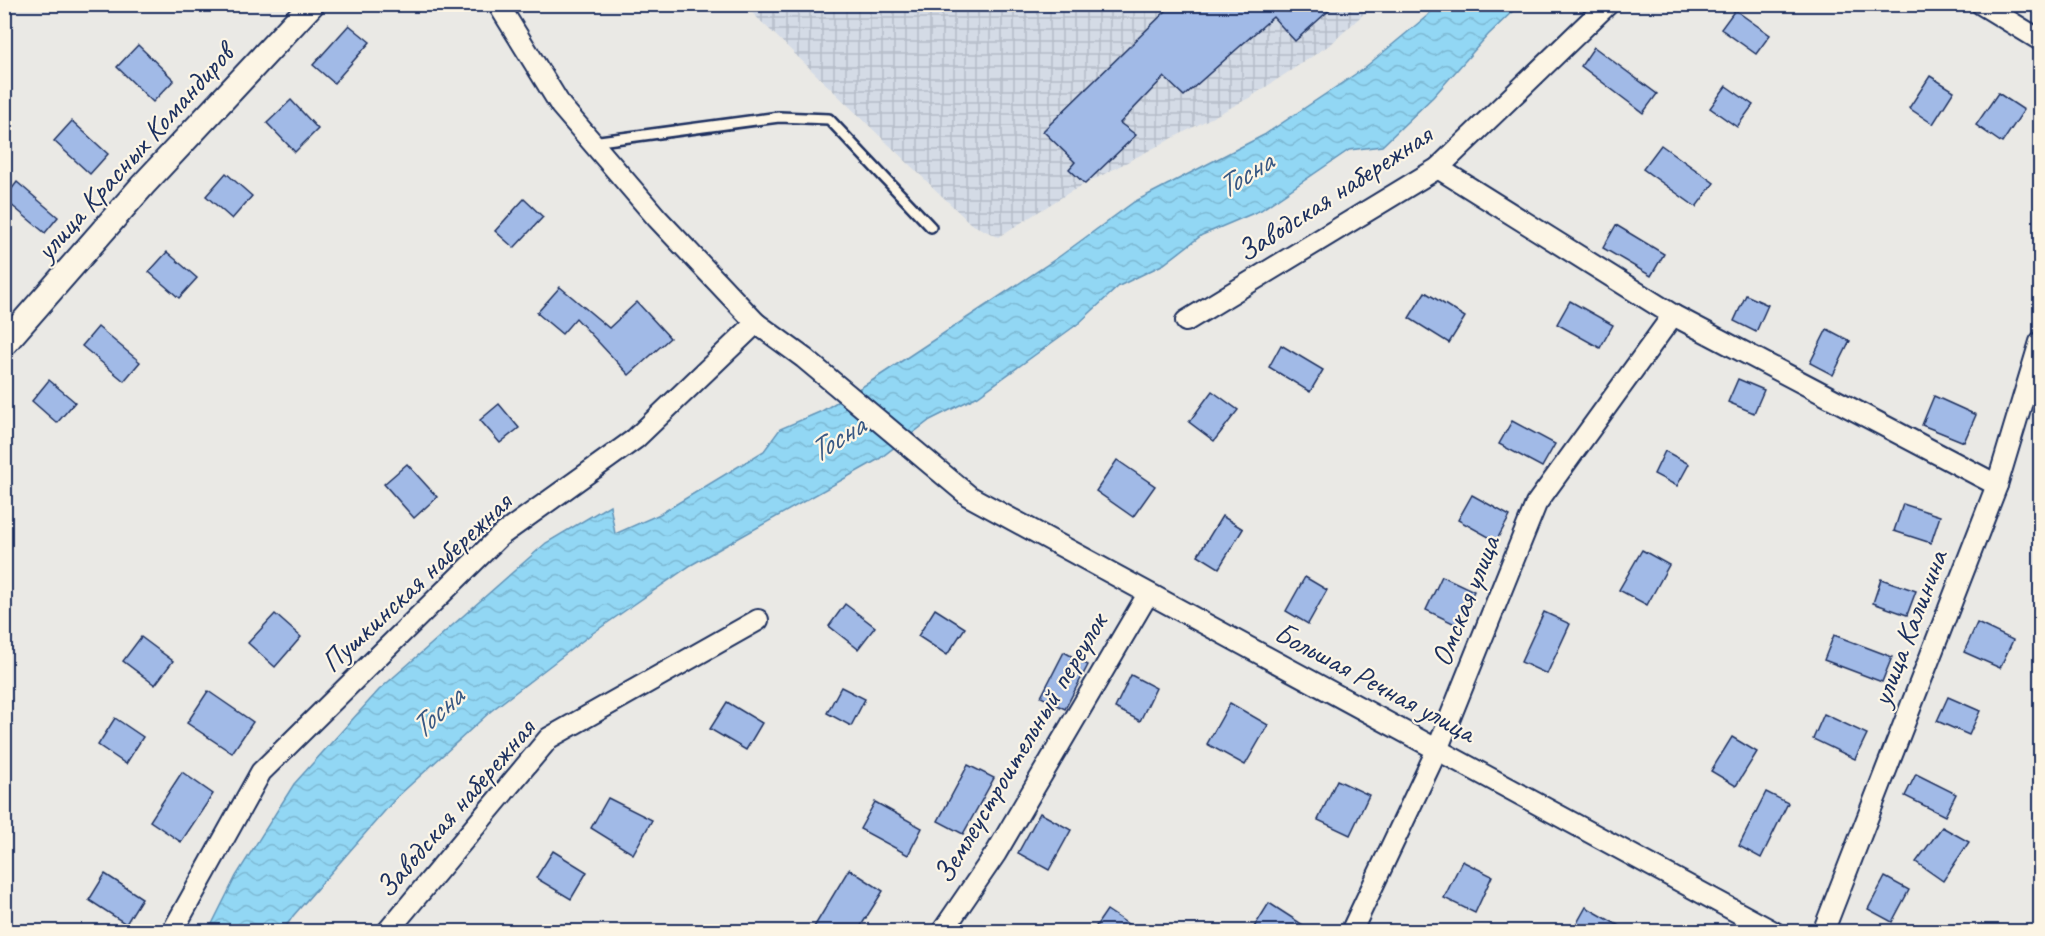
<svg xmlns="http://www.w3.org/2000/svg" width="2045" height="936" viewBox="0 0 2045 936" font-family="Caveat,sans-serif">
<defs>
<pattern id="industrial-grid" width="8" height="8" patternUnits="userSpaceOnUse" patternTransform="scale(1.5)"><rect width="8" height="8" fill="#d4dbe6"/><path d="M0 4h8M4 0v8" fill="none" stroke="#b5bcc8"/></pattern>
<pattern id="water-waves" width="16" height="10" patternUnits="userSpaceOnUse" patternTransform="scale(1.5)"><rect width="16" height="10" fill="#92d7f4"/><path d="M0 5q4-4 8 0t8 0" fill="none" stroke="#7db9d4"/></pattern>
</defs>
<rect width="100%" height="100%" fill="#eae9e5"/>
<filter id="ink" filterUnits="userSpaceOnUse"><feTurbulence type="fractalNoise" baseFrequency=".0167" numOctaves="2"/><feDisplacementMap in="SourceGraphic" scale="12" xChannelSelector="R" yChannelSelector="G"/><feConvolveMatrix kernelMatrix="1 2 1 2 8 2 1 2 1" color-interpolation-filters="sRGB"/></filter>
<g filter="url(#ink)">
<polygon fill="url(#industrial-grid)" points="744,5 1373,5 1331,44 1249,98 1070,192 998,237 971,224"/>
<polygon fill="url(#water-waves)" stroke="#6294b8" stroke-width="1.5" points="1437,5 1519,5 1488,35 1433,97 1382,146 1349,150 1261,210 1202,235 1164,264 1119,286 1079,323 978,396 930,420 879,459 691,565 590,635 491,711 397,797 293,916 283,931 208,932 236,876 294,784 379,690 546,543 610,505 615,534 660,514 764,451 780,429 822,411 870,382 1056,259 1134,202 1264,135 1363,69 1427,16"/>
<g fill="#a1bae7" stroke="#1b2f5e" stroke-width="1.5">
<polygon points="1173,4 1336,4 1295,41 1273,17 1184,96 1164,77 1120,123 1136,135 1085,184 1069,169 1075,162 1043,131"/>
<polygon points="1735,10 1770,35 1756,54 1721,29"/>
<polygon points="349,25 370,42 334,83 313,65"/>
<polygon points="138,45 174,80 153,102 117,67"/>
<polygon points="1594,47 1657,94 1643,113 1581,66"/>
<polygon points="1930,76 1954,91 1933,124 1909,108"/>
<polygon points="1726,86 1753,105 1737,127 1710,108"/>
<polygon points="1998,93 2024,110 2002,143 1976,125"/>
<polygon points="291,100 318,129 295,152 267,123"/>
<polygon points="72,121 108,154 90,174 54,141"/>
<polygon points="1661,145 1714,183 1696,207 1643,169"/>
<polygon points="226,173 252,196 232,219 206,196"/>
<polygon points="17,182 58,217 45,233 4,199"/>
<polygon points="524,199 543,217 514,248 495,231"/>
<polygon points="1616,225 1664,254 1651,276 1603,248"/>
<polygon points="167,252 197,278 179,298 149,272"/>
<polygon points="560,287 609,328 637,302 670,338 629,375 576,318 562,334 537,313"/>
<polygon points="1425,292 1465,317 1449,343 1409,318"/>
<polygon points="1746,295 1768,305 1756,332 1734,321"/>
<polygon points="1570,301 1613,325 1600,348 1557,324"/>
<polygon points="98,327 140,362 124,381 82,346"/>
<polygon points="1827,329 1850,341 1833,375 1810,363"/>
<polygon points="1281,345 1323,370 1310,392 1269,367"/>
<polygon points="1738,379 1764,390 1754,413 1728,402"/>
<polygon points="49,380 75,402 57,423 32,401"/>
<polygon points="1212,391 1238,410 1214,441 1189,422"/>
<polygon points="1934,396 1976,415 1964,442 1922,425"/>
<polygon points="499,404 519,428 500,443 480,420"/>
<polygon points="1512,421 1555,444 1542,467 1499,444"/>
<polygon points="1665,451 1689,464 1677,486 1654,474"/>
<polygon points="1117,460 1155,486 1133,517 1096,491"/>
<polygon points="407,464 437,497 414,518 384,484"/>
<polygon points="1472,495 1510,516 1496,541 1458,520"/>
<polygon points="1903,504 1940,516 1931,543 1894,531"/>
<polygon points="1222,516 1243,529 1219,568 1198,555"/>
<polygon points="1642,550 1669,565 1647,605 1619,590"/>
<polygon points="1442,576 1474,591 1457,625 1426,610"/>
<polygon points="1305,577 1327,590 1308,624 1286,611"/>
<polygon points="1881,579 1916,591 1907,615 1873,603"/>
<polygon points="845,604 875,627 858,649 829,626"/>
<polygon points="935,609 965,628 947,655 918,636"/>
<polygon points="1544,612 1570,624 1547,674 1521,662"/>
<polygon points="275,614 301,637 275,667 248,643"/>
<polygon points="1977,623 2013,640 2000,668 1964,652"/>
<polygon points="1834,635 1892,657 1882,682 1824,660"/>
<polygon points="141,637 173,661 155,685 123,661"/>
<polygon points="1064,652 1088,665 1065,709 1041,697"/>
<polygon points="1131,675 1156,688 1140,721 1115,708"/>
<polygon points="841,687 865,699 851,726 827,713"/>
<polygon points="208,691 253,722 232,753 187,723"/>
<polygon points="1948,697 1980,711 1969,735 1937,721"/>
<polygon points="727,702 762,723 746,750 710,729"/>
<polygon points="1230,703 1268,725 1245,765 1207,744"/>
<polygon points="1824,714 1867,734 1855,759 1813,739"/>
<polygon points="115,718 143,737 126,764 98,745"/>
<polygon points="1732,737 1757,752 1736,786 1711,771"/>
<polygon points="968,765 994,778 963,834 938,821"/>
<polygon points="182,772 213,794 181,842 150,821"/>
<polygon points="1916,774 1956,794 1945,816 1905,796"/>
<polygon points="1337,780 1369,795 1350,835 1318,820"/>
<polygon points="1766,792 1788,803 1761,858 1739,846"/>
<polygon points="608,798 652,820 633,854 591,828"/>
<polygon points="875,802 922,828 908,855 860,829"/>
<polygon points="1040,813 1071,830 1049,870 1018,853"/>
<polygon points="1942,827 1969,842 1943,881 1916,862"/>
<polygon points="553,851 587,872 571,899 536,878"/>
<polygon points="1462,861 1492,876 1475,913 1444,898"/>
<polygon points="849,869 883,891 857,932 811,932"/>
<polygon points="105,874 142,898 126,924 89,900"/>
<polygon points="1885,877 1909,890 1892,922 1868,909"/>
<polygon points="1269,903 1314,932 1251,932"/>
<polygon points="1586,907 1630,932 1572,932"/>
<polygon points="1107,910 1140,932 1092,932"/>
</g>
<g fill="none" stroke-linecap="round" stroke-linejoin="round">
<defs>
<polyline id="service" points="592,142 779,117 829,119 931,227"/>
<g id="minor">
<polyline points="498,4 561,106 657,218 756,323 804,358 969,496 1774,932"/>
<polyline points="1981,4 2040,40"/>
<polyline points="1438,168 1673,315 1997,485"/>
<polyline points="1186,321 1438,168 1608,4"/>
<polyline points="172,932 261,772 500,536 635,439 756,323"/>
<polyline points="387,932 549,738 758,620"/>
<polyline points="942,932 996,853 1148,594"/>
<polyline points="1351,932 1437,750 1536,504 1673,315"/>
<polyline points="1823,932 1997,485 2040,342"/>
</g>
<polyline id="tertiary" points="4,344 143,185 312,4"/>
</defs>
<use href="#service" stroke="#1b2f5e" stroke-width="14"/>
<use href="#minor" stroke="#1b2f5e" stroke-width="24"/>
<use href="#tertiary" stroke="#1b2f5e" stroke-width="28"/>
<use href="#service" stroke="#fcf5e5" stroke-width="9"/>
<use href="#minor" stroke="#fcf5e5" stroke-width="20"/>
<use href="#tertiary" stroke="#fcf5e5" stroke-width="24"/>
</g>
</g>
<g text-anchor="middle" stroke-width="4.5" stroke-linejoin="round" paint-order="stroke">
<g font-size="30" fill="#1b2f5e" stroke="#fcf5e5">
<text transform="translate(134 152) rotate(-48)" y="10">улица Красных Командиров</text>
<text transform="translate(1334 193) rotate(-33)" y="10">Заводская набережная</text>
<text transform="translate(416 582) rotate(-43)" y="10">Пушкинская набережная</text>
<text transform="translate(1465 601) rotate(-68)" y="10">Омская улица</text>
<text transform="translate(1909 628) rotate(-69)" y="10">улица Калинина</text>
<text transform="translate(1375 682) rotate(28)" y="10">Большая Речная улица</text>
<text transform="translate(1020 748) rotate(-59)" y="10">Землеустроительный переулок</text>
<text transform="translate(455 808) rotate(-49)" y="10">Заводская набережная</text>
</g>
<g font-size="32" font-style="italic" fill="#395984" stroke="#fcf5e5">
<text transform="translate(1244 174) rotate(-32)" y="11">Тосна</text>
<text transform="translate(836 438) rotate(-32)" y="11">Тосна</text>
<text transform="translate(436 712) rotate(-42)" y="11">Тосна</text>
</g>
</g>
<rect width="2045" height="936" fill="none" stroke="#fcf5e5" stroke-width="24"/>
<rect x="12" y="12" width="2021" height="912" fill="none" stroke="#1b2f5e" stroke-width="2" filter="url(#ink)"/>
</svg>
